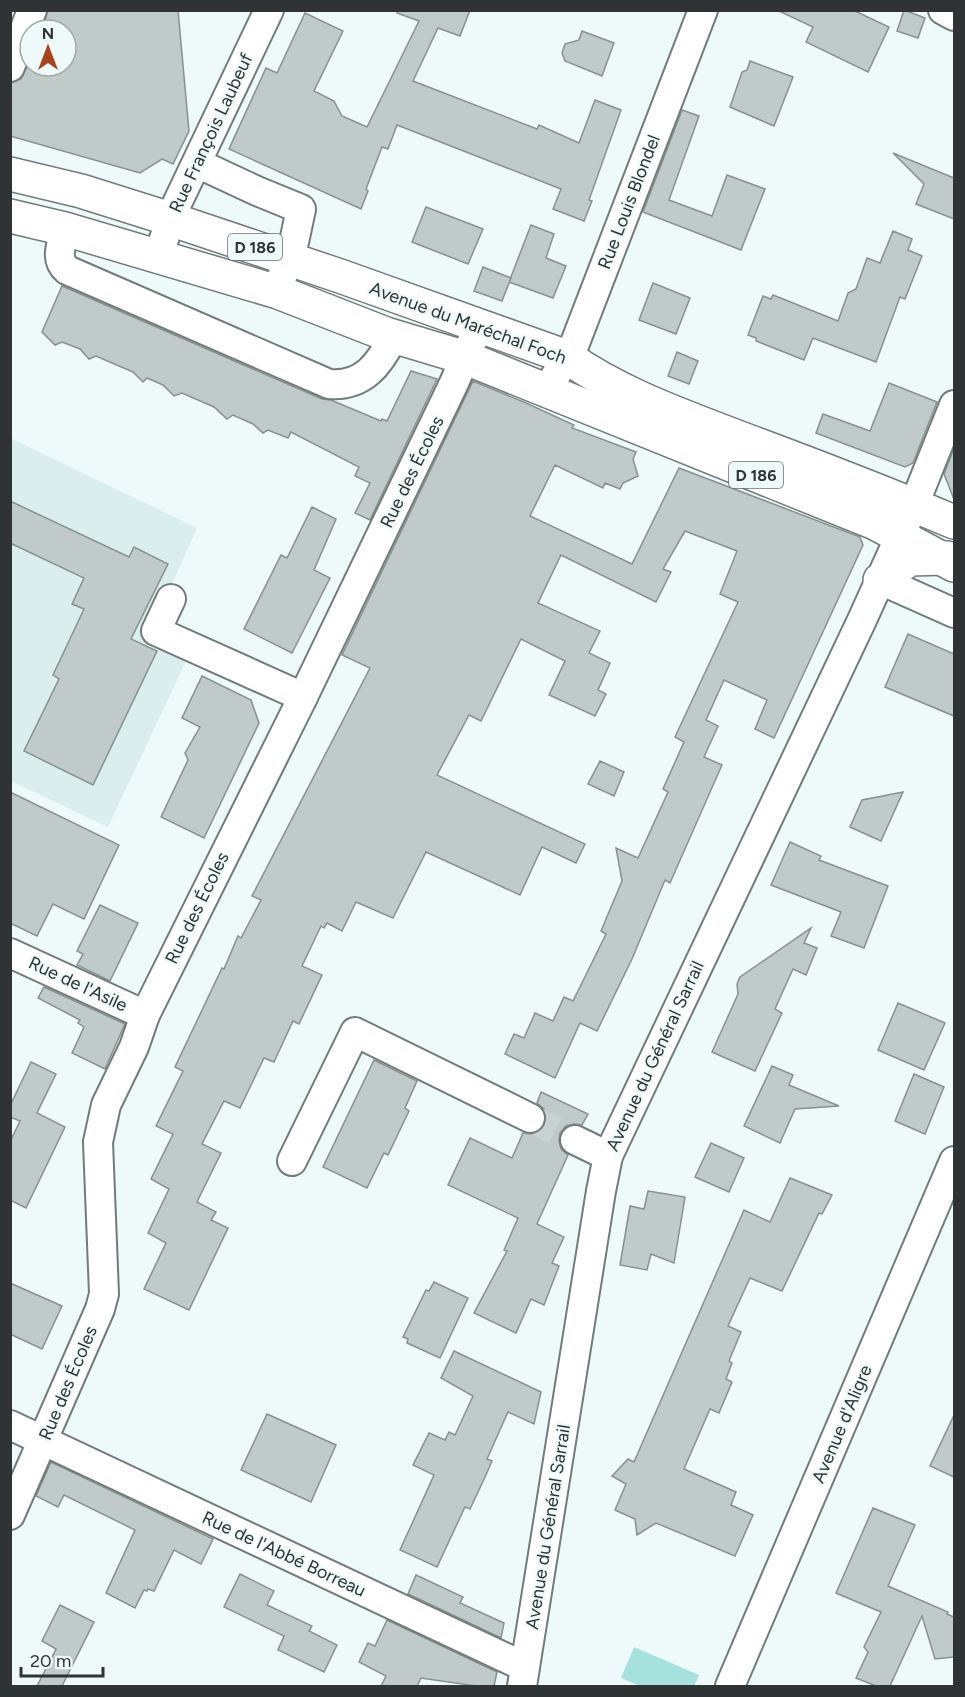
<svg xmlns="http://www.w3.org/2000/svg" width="965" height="1697" viewBox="0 0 965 1697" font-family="Figtree,sans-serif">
<rect width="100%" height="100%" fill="#eefaf9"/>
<polygon fill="#daefed" points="10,438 197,528 153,627 194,644 108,827 11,781"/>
<polygon fill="#a6e2dd" points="634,1647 699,1675 694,1686 640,1686 621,1678"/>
<g fill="#bfcac9" stroke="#869190" stroke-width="1.5">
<polygon points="48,10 178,10 189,131 173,164 162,159 140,173 10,136 10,83 21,79 30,61 30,66 66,66 66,30 42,30"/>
<polygon points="397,10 470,10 460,36 438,28 413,81 537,129 539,125 579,143 595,100 621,110 589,200 592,201 584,221 553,209 561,189 397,125 388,149 382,147 366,189 368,191 361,209 229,149 266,68 277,73 305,13 343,31 314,91 334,101 342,116 367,127 419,21 397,13"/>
<polygon points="777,10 853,10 889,27 868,72 806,42 813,27"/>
<polygon points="904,10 925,18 918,38 897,31"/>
<polygon points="582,31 614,43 602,76 565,61 562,53 565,44 579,40"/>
<polygon points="750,61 793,77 774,126 730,107 742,72 747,70"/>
<polygon points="682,110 699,116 669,200 712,216 727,175 765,189 741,250 643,212"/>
<polygon points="893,153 954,178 954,219 916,204 924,184"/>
<polygon points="426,207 483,229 468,264 412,242"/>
<polygon points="531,225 554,234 546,258 566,266 553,298 509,282"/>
<polygon points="893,231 912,239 908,250 922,256 905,299 900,297 876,362 813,338 804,360 756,341 756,338 748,335 763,296 771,299 773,295 838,321 848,293 856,289 867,258 880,263"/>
<polygon points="483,267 511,278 502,301 474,291"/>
<polygon points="653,283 690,298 676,334 639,320"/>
<polygon points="62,286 322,399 331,400 381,421 382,419 387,421 411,371 437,379 370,520 355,513 370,483 355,476 359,467 291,432 288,438 268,430 263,433 253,424 233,415 227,419 214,407 182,393 174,396 163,385 147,378 143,382 133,372 96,356 89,359 80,349 62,342 55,345 42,332"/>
<polygon points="677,352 698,361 689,384 668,376"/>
<polygon points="473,381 526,403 574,425 572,428 636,452 633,459 638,476 623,483 620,489 605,483 603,488 555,465 530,516 632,564 679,468 860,537 863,545 774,738 755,729 767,700 724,680 706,720 718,726 704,757 722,765 670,883 665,880 632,959 597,1031 580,1023 555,1078 505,1054 514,1034 524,1038 535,1013 553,1021 564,997 573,1001 606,934 601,931 622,881 616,848 638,858 668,792 663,789 684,742 675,737 738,602 720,594 737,551 685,531 663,569 671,572 656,602 561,555 538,603 600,631 589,653 610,663 598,690 606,694 595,716 549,695 565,661 521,639 481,721 469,715 437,775 585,844 576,863 542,847 520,895 426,852 393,918 356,902 342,931 327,923 324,928 321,926 302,966 322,975 299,1024 293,1021 274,1062 264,1058 240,1108 224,1101 202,1144 221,1153 197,1202 216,1212 211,1220 228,1228 189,1310 144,1289 166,1243 148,1233 169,1189 151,1179 173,1134 156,1126 183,1071 175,1067 222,968 224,969 238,936 241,938 261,900 252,896 370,668 342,655"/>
<polygon points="889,383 937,402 913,463 905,467 816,433 823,414 870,431"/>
<polygon points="954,448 954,496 953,497 944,474"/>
<polygon points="10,501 129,557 134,547 168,564 131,639 157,651 93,785 24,751 59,679 53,675 84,609 72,604 84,578 10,543"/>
<polygon points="312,507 336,519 314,570 330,578 292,653 244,629 281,555 287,558"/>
<polygon points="908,634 954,654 954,716 885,687"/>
<polygon points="202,676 251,700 259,723 204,838 161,817 188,760 185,753 200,727 182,718"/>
<polygon points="600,761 624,772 614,796 588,784"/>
<polygon points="10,792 119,845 84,919 53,904 37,936 10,923"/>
<polygon points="903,792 881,841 850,827 862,800"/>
<polygon points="790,842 821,856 819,860 888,886 864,948 831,936 841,912 771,885"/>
<polygon points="100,905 138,923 110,981 77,965 83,954 77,951"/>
<polygon points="811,928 804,943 817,948 806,975 793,969 775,1009 782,1013 755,1071 712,1052 738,994 737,984 740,977"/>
<polygon points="44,987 125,1024 105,1069 72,1053 84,1027 78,1023 80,1020 38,998"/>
<polygon points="898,1003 945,1023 924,1070 878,1050"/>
<polygon points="374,1060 417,1081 405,1108 409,1111 388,1155 384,1153 367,1188 323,1167"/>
<polygon points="31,1062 56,1074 37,1113 65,1127 26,1208 10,1200 10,1142 20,1121 10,1117 10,1106"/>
<polygon points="772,1066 793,1075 789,1085 839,1106 795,1109 780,1143 744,1126"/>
<polygon points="914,1074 944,1087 925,1134 895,1121"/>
<polygon points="541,1092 588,1114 582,1125 574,1124 566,1126 560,1133 559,1141 561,1149 568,1155 537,1224 564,1237 552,1263 559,1266 544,1305 531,1299 516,1333 474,1313 507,1251 504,1250 518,1218 448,1185 470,1138 512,1158 523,1133 532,1134 540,1131 544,1126 546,1117 544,1109 537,1103"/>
<polygon points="711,1143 744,1158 729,1192 695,1177"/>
<polygon points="790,1178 832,1195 822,1214 819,1213 782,1291 750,1278 728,1326 741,1332 729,1361 732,1363 726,1379 732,1382 719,1413 710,1409 684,1469 736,1492 731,1505 753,1515 735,1556 656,1523 637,1535 635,1519 615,1510 626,1484 612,1476 628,1459 634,1462 744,1210 770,1222"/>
<polygon points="648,1191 685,1197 674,1263 651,1254 647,1270 620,1265 630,1206 644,1209"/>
<polygon points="434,1282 468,1298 440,1358 407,1343 408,1339 403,1337 426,1290 429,1291"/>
<polygon points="10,1283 62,1306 42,1349 10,1334"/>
<polygon points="454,1351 541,1392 534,1424 508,1412 487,1459 492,1461 486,1475 470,1509 465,1507 437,1567 400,1550 434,1475 413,1465 429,1433 445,1440 449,1432 455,1435 473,1396 441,1378"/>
<polygon points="267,1414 336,1445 311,1502 241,1470"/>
<polygon points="954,1415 954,1477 930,1466"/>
<polygon points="51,1462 213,1539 201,1564 174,1550 154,1591 148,1589 147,1591 144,1590 135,1608 106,1593 135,1530 64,1495 58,1507 36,1496"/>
<polygon points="873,1508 915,1525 888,1586 948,1612 947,1614 954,1617 954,1657 935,1659 922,1616 890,1686 876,1686 856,1678 868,1652 864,1647 881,1612 836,1593"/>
<polygon points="240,1574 274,1591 267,1605 312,1626 309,1631 337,1645 324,1672 278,1650 284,1636 224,1607"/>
<polygon points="416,1575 463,1597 460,1603 504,1623 501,1638 408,1594"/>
<polygon points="60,1605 94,1622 62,1686 37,1686 56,1649 42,1641"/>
<polygon points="387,1620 497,1672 494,1686 476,1686 421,1678 417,1686 381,1686 386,1676 359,1662 368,1643 375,1646"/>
</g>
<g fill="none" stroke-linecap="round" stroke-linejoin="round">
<polyline stroke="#c8d2d1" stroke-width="28" stroke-dasharray="28 14" stroke-linecap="butt" points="530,1118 575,1140"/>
<defs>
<g id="minor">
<polyline points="943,10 954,16"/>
<polyline points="10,67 32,10"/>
<polyline points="197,163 257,191 301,209 294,242 281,280"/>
<path d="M65 229C62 244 54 259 67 270L329 384C363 387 380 364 393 337"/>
<polyline points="158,257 173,212 269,10"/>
<polyline points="547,390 575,343 703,10"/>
<polyline points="880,580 954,613"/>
<polyline points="171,599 156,631 303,697"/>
<polyline points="10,953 145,1015"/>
<polyline points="575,1140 608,1156"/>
<polyline points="292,1161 355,1032 530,1118"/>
<polyline points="10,1425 525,1667"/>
<polyline points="10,1515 100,1309 104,1294 98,1142 106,1105 134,1047 145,1015 303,697 454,383 474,337"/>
<polyline points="522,1686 601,1191 608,1156 862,620 914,505 954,405"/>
<polyline points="730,1686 954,1161"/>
</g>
<g id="major">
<path d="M10 174 81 191 170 219 340 276 567 357C621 395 683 416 745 440 815 466 885 493 954 522"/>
<polyline points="10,216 65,229 278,292 386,334 466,358 875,523 954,565"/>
<polyline points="880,580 910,559 947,558"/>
</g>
</defs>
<use href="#minor" stroke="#717c7b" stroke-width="32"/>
<use href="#major" stroke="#717c7b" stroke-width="36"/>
<use href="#minor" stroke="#fff" stroke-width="28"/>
<use href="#major" stroke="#fff" stroke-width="33"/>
</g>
<g text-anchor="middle" stroke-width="4.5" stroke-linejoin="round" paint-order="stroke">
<g fill="#eefaf9" stroke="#686f6e" stroke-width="1.5">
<rect x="228" y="234" width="54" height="26" rx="4.5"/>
<rect x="729" y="462" width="54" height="26" rx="4.5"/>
</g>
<g font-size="16" font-weight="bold" fill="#2f3333">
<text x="255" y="253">D 186</text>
<text x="756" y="481">D 186</text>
</g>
<g font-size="18" fill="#2f3333" stroke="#eefaf9">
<text transform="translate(211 133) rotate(-65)" y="6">Rue François Laubeuf</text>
<text transform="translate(629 202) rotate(-69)" y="6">Rue Louis Blondel</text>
<text transform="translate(468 323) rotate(20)" y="6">Avenue du Maréchal Foch</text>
<text transform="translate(412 472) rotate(-64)" y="6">Rue des Écoles</text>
<text transform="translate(197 908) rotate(-64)" y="6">Rue des Écoles</text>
<text transform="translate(78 984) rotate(25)" y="6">Rue de l'Asile</text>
<text transform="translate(655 1056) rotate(-65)" y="6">Avenue du Général Sarrail</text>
<text transform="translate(68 1383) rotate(-67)" y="6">Rue des Écoles</text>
<text transform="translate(842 1424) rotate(-67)" y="6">Avenue d'Aligre</text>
<text transform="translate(548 1527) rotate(-81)" y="6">Avenue du Général Sarrail</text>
<text transform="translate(284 1554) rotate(25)" y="6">Rue de l'Abbé Borreau</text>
</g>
</g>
<rect width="965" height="1697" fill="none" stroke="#2f3333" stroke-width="24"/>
<g transform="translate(48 48)"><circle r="28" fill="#eefaf9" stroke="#a2aaaa" stroke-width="1.5"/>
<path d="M0-4.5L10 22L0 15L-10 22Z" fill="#aa431c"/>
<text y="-9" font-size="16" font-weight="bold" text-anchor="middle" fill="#2f3333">N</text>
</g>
<path d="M21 1667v9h82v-9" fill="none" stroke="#2f3333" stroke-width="3"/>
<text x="30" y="1667" font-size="18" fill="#2f3333" stroke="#eefaf9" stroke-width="4.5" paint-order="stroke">20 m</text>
</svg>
